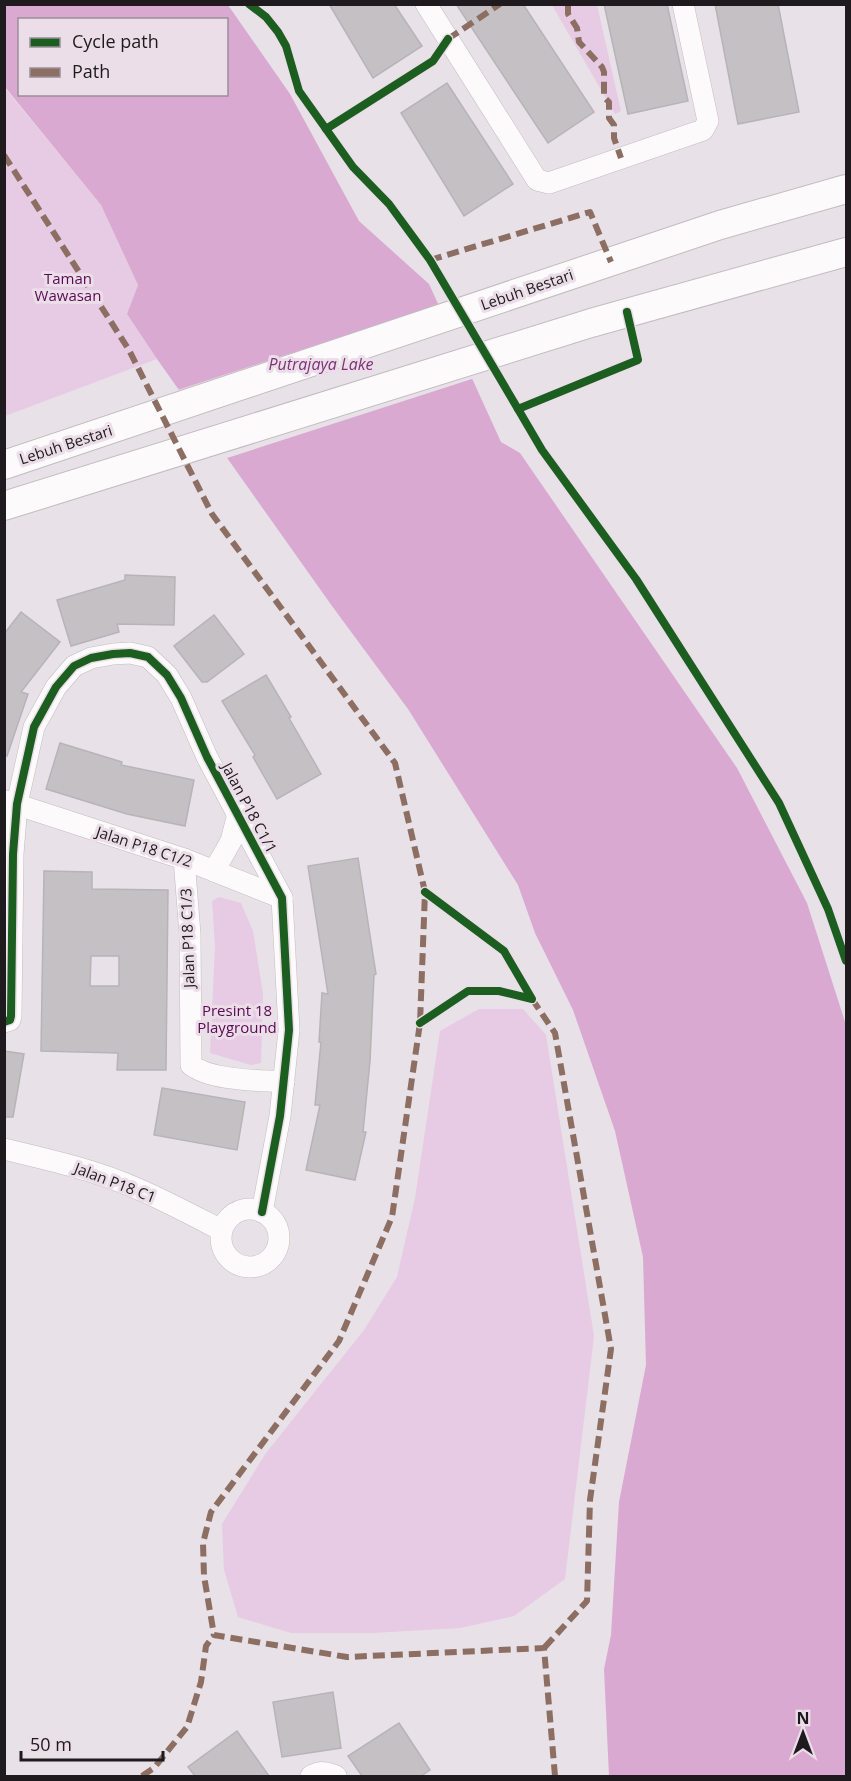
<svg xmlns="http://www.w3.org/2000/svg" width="851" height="1781" viewBox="0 0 851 1781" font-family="'Open Sans',sans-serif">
<rect width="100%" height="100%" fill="#e8e1e7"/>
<g fill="#e7cae3">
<polygon points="552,5 597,5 621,111 615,114"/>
<polygon points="4,87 101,205 138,285 127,314 157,359 5,416"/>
<polygon points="219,897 241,903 253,931 263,994 261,1063 251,1065 210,1053 215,946 212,901"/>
<polygon points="479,1009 523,1009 546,1035 594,1336 565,1579 514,1616 460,1628 372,1633 291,1633 238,1617 224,1570 222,1524 266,1453 364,1330 397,1277 415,1198 440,1031"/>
</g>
<path fill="#d9a9d2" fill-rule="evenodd" d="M4 5H228L290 94 359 221 429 284 501 442 520 453 737 768 807 903 846 1025V1776H609L604 1669 611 1635 619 1502 646 1365 643 1257 615 1131 573 1010 535 933 518 885 408 709 332 606 157 359 127 314 138 285 101 205 5 87ZM20 20H226V94H20Z"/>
<polygon fill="#e8e1e7" points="442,304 475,378 224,459 175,391"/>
<g fill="#c5c0c4" stroke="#b8b3b7" stroke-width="1.5" fill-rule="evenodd">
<polygon points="329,4 394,4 422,46 373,78"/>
<polygon points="456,4 523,4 594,112 548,143"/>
<polygon points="604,4 667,4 688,101 628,114"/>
<polygon points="715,4 778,4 799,112 738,124"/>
<polygon points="447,83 513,184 464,216 401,113"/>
<polygon points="125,575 175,577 174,625 117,624 119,632 71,646 57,600 125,580"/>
<polygon points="21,612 60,642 21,692 28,694 7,756 4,755 4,634"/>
<polygon points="214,615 244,654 207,682 202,682 174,646"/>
<polygon points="266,675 291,717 289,718 321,774 277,799 253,757 255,755 222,701"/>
<polygon points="60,743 122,762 121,765 194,780 185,826 127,814 46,789"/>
<polygon points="358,858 376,974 374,975 370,1061 363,1132 366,1132 355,1180 306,1170 320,1105 315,1105 321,1042 319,1042 322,993 328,994 308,866"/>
<path d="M44 871 92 872V889L168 890 166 1070H117L118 1053 41 1051ZM91 956H119V986H90Z"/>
<polygon points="4,1051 24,1054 13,1117 4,1117"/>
<polygon points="162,1088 245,1102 237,1150 154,1135"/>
<polygon points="333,1692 341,1748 282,1757 273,1702"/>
<polygon points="399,1723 430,1770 421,1776 362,1776 348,1756"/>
<polygon points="237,1731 269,1776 195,1776 188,1767"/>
</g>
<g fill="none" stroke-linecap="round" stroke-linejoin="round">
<defs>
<g id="street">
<polyline points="426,4 537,180 549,183 703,130 708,121 683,4"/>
<polyline points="6,801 184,859 282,898"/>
<path d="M184 859 190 934 191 1065C212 1081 258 1080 284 1082"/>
<polyline points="214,871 231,841 238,814"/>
<polyline points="4,1022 10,1020 11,1016 13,854 17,804 34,727 56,687 74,666 91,658 113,654 130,653 148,657 167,675 181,698 207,757 282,898 289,1030 280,1116 262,1212"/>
<path d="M4 1149C50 1160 95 1170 138 1189 166 1201 194 1216 221 1230"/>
<circle cx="250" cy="1238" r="29"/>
<path d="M311 1776C320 1771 327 1772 336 1776"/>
</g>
<g id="secondary">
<polyline points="4,465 720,225 846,189"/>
<polyline points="4,506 591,323 846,252"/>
</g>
</defs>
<use href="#street" stroke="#c2bcc1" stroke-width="22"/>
<use href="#secondary" stroke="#c2bcc1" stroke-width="30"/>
<use href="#street" stroke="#fcfafb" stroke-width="21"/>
<use href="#secondary" stroke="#fcfafb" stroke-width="28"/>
<g stroke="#8d6e63" stroke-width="6" stroke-dasharray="12 6" stroke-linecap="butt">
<polyline points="568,4 568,14 577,28 579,42 602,67 604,72 604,97 609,102 609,118 614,125 614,138 621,158"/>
<polyline points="448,39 500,4"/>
<polyline points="4,155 129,350 212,514 395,763 425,892 420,1023 392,1217 339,1341 211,1512 203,1543 204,1576 214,1635 347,1657 544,1648 555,1776"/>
<polyline points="430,260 590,212 611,262"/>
<polyline points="532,999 555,1033 611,1349 590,1500 587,1601 544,1648"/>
<polyline points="142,1776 154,1768 187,1727 201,1682 206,1646 214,1635"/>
</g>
<defs>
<g id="cycleway">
<polyline points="249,4 266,17 278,32 286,46 299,91 326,129 433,61 448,39"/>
<polyline points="326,129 353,167 389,204 430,260 518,409 638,360 627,312"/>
<polyline points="518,409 542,450 636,579 779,803 828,909 846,961"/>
<polyline points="4,1022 10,1020 11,1016 13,854 17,804 34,727 56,687 74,666 91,658 113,654 130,653 148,657 167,675 181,698 207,757 282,898 289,1030 280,1116 262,1212"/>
<polyline points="420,1023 468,991 499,991 532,999 504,951 425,892"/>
</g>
</defs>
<use href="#cycleway" stroke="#ebdee8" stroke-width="11"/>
<use href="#cycleway" stroke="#1b5e20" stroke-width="8"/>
</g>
<g text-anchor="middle" stroke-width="6" stroke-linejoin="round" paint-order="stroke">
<g font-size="15" fill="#590a54" stroke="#ebdee8">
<text x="68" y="284">Taman<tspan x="68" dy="17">Wawasan</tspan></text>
<text x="237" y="1016">Presint 18<tspan x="237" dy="17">Playground</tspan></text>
</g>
<g font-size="15" fill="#1e1a1d" stroke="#ebdee8">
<text transform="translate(527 290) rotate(-19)" y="5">Lebuh Bestari</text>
<text transform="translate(66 445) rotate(-18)" y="5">Lebuh Bestari</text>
<text transform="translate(249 808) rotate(62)" y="5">Jalan P18 C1/1</text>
<text transform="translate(144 847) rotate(18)" y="5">Jalan P18 C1/2</text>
<text transform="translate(188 938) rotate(-92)" y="5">Jalan P18 C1/3</text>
<text transform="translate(115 1183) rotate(21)" y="5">Jalan P18 C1</text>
</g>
<g font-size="16" font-style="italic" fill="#7d3176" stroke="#ebdee8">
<text x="321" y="370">Putrajaya Lake</text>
</g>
</g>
<rect width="851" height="1781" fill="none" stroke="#1e1a1d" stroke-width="12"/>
<rect x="18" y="18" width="210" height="78" fill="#ebdee8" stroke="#999097" stroke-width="1.5"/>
<rect x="30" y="38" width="30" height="9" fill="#1b5e20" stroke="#999097" stroke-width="1.5"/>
<text x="72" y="48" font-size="18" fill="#1e1a1d">Cycle path</text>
<rect x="30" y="68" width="30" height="9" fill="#8d6e63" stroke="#999097" stroke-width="1.5"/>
<text x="72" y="78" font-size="18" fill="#1e1a1d">Path</text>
<g transform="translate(803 1733)" stroke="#ebdee8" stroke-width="4.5" paint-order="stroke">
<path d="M0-4.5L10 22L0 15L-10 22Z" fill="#1e1a1d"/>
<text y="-9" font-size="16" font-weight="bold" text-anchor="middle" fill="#1e1a1d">N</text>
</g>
<path d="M21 1751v9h142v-9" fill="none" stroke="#1e1a1d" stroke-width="3"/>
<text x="30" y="1751" font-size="18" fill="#1e1a1d" stroke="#ebdee8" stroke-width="4.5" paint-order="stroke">50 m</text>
</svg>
